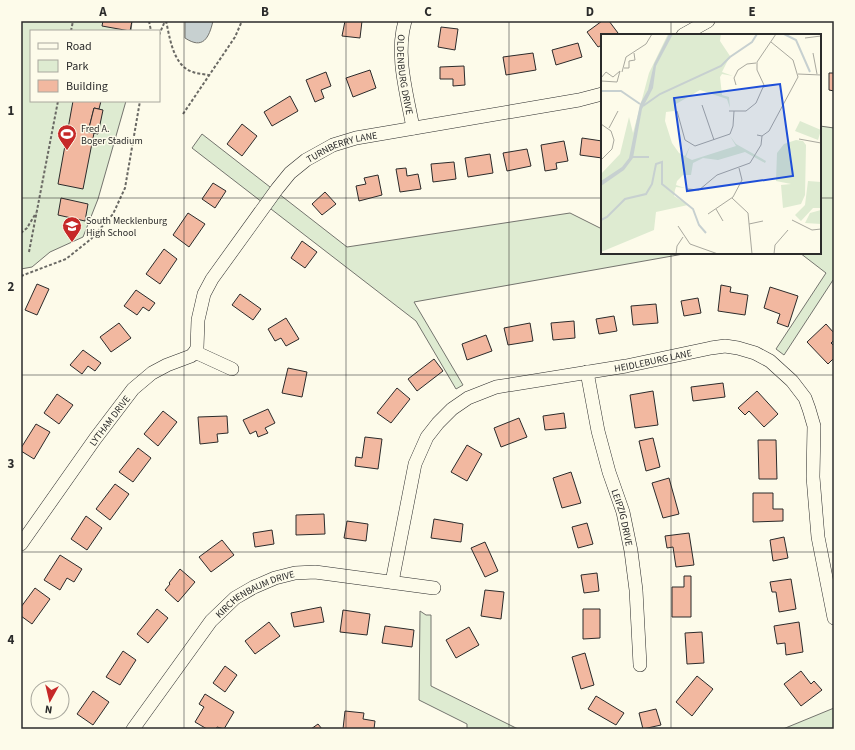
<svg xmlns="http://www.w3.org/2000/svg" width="855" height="750" viewBox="0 0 855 750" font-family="'Source Sans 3',sans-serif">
<rect width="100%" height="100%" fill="#fdfbea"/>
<g fill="#deebd1" stroke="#74746e">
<polygon points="21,21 132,21 131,31 31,31 31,101 126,101 98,199 83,237 50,252 32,267 21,269"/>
<polygon points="820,126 834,128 834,280 833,280 784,355 776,349 826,273 800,253 820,253"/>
<polygon points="202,134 347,247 570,213 602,229 602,253 689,253 414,302 463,385 456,389 416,321 192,148"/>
<polygon points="420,611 426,615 431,615 431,686 518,729 467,729 467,724 419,700"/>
<polygon points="834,708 834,729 783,729"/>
</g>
<path fill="#c7d0d0" stroke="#74746e" d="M185 21H213C209 38 203 50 185 38Z"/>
<g fill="#f2b8a0" stroke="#2b2b2b">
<polygon points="103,21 132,21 130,31 102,26"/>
<polygon points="345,21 362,21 360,38 342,36"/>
<polygon points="602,21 609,21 618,33 615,35 602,35 602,45 598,47 587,32"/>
<polygon points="441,27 458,29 455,50 438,47"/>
<polygon points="578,43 582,57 556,65 552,50"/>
<polygon points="533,53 536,70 506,75 503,57"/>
<polygon points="464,66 465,85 453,86 453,79 440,79 440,67"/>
<polygon points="370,70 376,88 353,97 346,78"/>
<polygon points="326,72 331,86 321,90 324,98 315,102 306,80"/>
<polygon points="829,73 834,73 834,91 829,90"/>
<polygon points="290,96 298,111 272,126 264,112"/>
<polygon points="73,101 101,101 99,109 94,108 88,132 94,133 83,189 58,184"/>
<polygon points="94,108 103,110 98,134 88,132"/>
<polygon points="242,124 257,136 242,156 227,144"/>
<polygon points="582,138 602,141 602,158 580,155"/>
<polygon points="564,141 568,161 556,163 557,169 545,171 541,145"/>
<polygon points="527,149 531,166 507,171 503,153"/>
<polygon points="490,154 493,173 468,177 465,158"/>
<polygon points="454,162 456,179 433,182 431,164"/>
<polygon points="406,168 407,176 418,174 421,189 400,192 396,169"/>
<polygon points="378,175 382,195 359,201 356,186 366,184 364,178"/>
<polygon points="213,183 226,191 215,208 202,199"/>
<polygon points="325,192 336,204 322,215 312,204"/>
<polygon points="61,198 88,204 85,221 58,215"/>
<polygon points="188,213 205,224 189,247 173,235"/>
<polygon points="302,241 317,252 305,268 291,258"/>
<polygon points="164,249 177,259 160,284 146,274"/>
<polygon points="37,284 49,289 37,315 25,310"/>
<polygon points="721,285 731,287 730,292 748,295 745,315 718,311"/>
<polygon points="770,287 798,296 788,327 777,323 780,314 764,308"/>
<polygon points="136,290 155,303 149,311 143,307 137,315 124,306"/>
<polygon points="240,294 261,309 253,320 232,305"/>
<polygon points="698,298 701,313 684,316 681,301"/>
<polygon points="656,304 658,323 633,325 631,306"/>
<polygon points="614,316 617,331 599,334 596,319"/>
<polygon points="286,318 299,339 286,346 281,338 275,341 268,329"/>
<polygon points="574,321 575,338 553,340 551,323"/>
<polygon points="119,323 131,338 111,352 100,337"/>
<polygon points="530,323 533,341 508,345 504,328"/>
<polygon points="826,324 834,333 834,340 831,343 834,346 834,358 828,364 807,342"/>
<polygon points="486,335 492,351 467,360 462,344"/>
<polygon points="83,350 101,363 95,371 88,366 82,374 70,365"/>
<polygon points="434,359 443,371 417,391 408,379"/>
<polygon points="288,368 307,372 302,397 282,393"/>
<polygon points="723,383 725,397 693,401 691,387"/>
<polygon points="397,388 410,399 391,423 377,413"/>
<polygon points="653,391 658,425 635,428 630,395"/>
<polygon points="757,391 778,414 764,427 749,411 745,415 738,408"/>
<polygon points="57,394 73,405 59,424 44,413"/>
<polygon points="268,409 275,423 265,428 268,433 258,437 256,431 250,434 243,420"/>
<polygon points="163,411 177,422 158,446 144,434"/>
<polygon points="564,413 566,428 545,430 543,416"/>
<polygon points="227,416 228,433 217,434 218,442 200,444 198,417"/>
<polygon points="519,418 527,437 501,447 494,428"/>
<polygon points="36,424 50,432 34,459 21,451 21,448"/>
<polygon points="365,437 382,439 378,469 355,466 356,457 362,458"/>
<polygon points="653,438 660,467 646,471 639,441"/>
<polygon points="758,440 776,440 777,479 759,479"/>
<polygon points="467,445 482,454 467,481 451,472"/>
<polygon points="138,448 151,458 133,482 119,472"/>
<polygon points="571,472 581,503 562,508 553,478"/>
<polygon points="669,478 679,514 663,518 652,483"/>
<polygon points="115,484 129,494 110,520 96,509"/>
<polygon points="753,493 773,493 773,509 783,509 783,521 753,522"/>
<polygon points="324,514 325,534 296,535 296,515"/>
<polygon points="86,516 102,528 87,550 71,539"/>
<polygon points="434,519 463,524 461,542 431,538"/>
<polygon points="347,521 368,524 366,541 344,538"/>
<polygon points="587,523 593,544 578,548 572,527"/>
<polygon points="272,530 274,544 255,547 253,533"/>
<polygon points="689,533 694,565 676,567 673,547 667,548 665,536"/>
<polygon points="784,537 788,558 773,561 770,540"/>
<polygon points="222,540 234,555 211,572 199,557"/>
<polygon points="485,542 498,571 485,577 471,548"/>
<polygon points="60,555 82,569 74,582 67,578 60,590 44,580"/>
<polygon points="180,569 195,582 178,602 165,590 170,584 169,583"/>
<polygon points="597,573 599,591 584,593 581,575"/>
<polygon points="684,576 691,576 691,617 672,617 672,587 684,587"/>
<polygon points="791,579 796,609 779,612 776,592 772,592 770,582"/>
<polygon points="35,588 50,599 32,624 21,616 21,607"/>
<polygon points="485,590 504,592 501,619 481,616"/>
<polygon points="321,607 324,622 294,627 291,613"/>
<polygon points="157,609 168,618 148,643 137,634"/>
<polygon points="583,609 600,609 600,638 583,639"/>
<polygon points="343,610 370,614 367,635 340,632"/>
<polygon points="269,622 280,636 255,654 245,641"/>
<polygon points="799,622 803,652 786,655 785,643 777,644 774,626"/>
<polygon points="385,626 414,630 412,647 382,643"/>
<polygon points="469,627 479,645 456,658 446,640"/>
<polygon points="702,632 704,663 687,664 685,633"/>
<polygon points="123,651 136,660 120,685 106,677"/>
<polygon points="585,653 594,685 581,689 572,657"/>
<polygon points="225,666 237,675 225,692 213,683"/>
<polygon points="801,671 811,684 814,681 822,690 801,706 784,684"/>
<polygon points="697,676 713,689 692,716 676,702"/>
<polygon points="93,691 109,702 93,725 77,714"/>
<polygon points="205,694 234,712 224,729 217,727 216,729 207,729 195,722 204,707 199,704"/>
<polygon points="596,696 624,713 616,725 588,709"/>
<polygon points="656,709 661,725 643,729 639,713"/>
<polygon points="345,711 364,713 363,719 375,721 374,729 343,729"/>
<polygon points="318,724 322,729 311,729"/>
</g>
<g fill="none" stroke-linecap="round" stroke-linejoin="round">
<defs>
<g id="minor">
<path id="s1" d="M405 21C395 55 407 94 413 128"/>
<polyline points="683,35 708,21"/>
<path id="s2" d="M195 352 197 348 198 320 204 294 212 279 277 189 290 173 306 160 333 145 356 138 579 100 602 94"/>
<path id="s3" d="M587 372 598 431 609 472 623 512 631 551 636 590 640 665"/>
<path id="s4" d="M21 544 95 439 133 389 152 373 167 365 191 356 195 352 232 369"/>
<path id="s5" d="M392 582 415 464 427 437 438 423 452 409 468 398 496 387 626 366 711 348 725 346 738 348 755 353 770 361 792 381 805 398 809 409 814 426 813 477 818 537 834 618"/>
<path id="s6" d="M133 729 211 621 235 598 254 587 275 578 295 573 315 572 434 588"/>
</g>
</defs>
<use href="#minor" stroke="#2b2b2b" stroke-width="14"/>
<g stroke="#6a6964" stroke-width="2" stroke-dasharray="3 2" stroke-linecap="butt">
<polyline points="149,21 151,31"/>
<path d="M166 21C170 38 173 66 193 72 198 74 204 74 209 75"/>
<polyline points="71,31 73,21"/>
<polyline points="159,35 165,21"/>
<polyline points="183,114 235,37 242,21"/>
<polyline points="21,233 27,228 36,213"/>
<polyline points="29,252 58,101"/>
<polyline points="21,276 66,259 91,239 113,214 125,188 140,101"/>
</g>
<use href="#minor" stroke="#fdfbea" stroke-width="13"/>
</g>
<path fill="none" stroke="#2b2b2b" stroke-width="1" stroke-opacity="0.55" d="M184 21V729M346 21V729M509 21V729M671 21V35M21 198H602M820 198H834M671 253V729M21 375H834M21 552H834"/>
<defs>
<symbol id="stadium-pin" viewBox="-11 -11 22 30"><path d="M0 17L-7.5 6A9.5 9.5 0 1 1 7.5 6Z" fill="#c62828" stroke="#fdfbea"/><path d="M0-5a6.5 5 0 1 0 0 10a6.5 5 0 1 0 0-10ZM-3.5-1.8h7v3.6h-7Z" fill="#fff"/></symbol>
<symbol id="school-pin" viewBox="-11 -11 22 30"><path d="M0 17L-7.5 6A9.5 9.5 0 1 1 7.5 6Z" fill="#c62828" stroke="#fdfbea"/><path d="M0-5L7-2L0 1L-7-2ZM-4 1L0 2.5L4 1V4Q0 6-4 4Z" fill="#fff"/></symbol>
</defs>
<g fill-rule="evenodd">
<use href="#stadium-pin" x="56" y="123" width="22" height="30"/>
<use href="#school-pin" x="61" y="215" width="22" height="30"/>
</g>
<g text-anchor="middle" stroke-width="3" stroke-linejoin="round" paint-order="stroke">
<g font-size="10" fill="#2b2b2b" stroke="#fdfbea">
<text dy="4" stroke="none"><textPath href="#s1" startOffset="54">OLDENBURG DRIVE</textPath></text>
<text dy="4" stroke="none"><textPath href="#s2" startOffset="267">TURNBERRY LANE</textPath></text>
<text dy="4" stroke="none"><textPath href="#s5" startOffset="396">HEIDLEBURG LANE</textPath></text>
<text dy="4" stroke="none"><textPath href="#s4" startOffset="152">LYTHAM DRIVE</textPath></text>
<text dy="4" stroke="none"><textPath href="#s3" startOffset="150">LEIPZIG DRIVE</textPath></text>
<text dy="4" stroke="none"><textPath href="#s6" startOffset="186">KIRCHENBAUM DRIVE</textPath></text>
</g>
<g font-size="10" fill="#2b2b2b" stroke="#fdfbea" text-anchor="start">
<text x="81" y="132">Fred A.<tspan x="81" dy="12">Boger Stadium</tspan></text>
<text x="86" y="224">South Mecklenburg<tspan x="86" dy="12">High School</tspan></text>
</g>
</g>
<g transform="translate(601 34)">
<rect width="220" height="220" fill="#fdfbea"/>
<path d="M67 0H120L119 7 129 22 121 38 132 42 121 40 119 43 121 61 128 63 129 74 126 65 99 56 75 70 73 77 65 78 64 87 71 109 78 119 84 122 89 112 85 123 91 126 135 112 129 102 135 110 165 127 164 129 144 118 117 126 102 124 92 129 90 141H82L76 147 75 151 84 154 75 153 74 156 73 162 87 171 55 178 53 196 0 218V140L19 120 28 83 32 99 48 39ZM199 87 220 96 217 106 194 97ZM195 106 202 107 205 111 204 161 200 170 182 174 180 151 190 150 175 147 176 119 183 110ZM207 147 220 148V174H212L200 187 194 181 204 171ZM220 176V190L204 189 209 179Z" fill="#deebd1"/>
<path d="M68 0H72L55 32 52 54 41 75 32 124 23 136 0 152V147L21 133 28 124 39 70 47 56 53 30Z" fill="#c7d0d0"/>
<path fill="none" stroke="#c7d0d0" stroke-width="2" d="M183 0 195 6 209 38M0 57H20L39 70M42 72 59 60 120 32 129 23 151 8 156 0M32 123H48M0 186 6 183 24 165 45 160 51 150 55 130 61 128V150L92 175 98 191 105 199"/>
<path fill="none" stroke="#a9a89e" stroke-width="1" d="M9 0H22M204 4 220 2M212 19 216 40M23 34H28V27L34 26 33 19M21 38 25 23 45 10 51 0M197 40 220 41M0 44 5 38 12 43 19 37M0 47 16 48 19 37M135 51 133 44 137 36 146 30 155 29M101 71 113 106M76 77 84 106 94 112 129 100 132 92 133 77M128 77H145L155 69 163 51 156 36V28L175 0M0 90 10 97 13 106 11 115 0 126M8 94 17 77M156 101 161 102 168 97 197 43 192 26 170 8M198 105 220 109M87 155 98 156 116 141 149 129 160 111 161 102M131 164 147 179 151 220M115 175 122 187M107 180 132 163 141 146 138 134M191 186 211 196 220 195M148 190 162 187M77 192 89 210 117 220M75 220 76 212 82 203M173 220 174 211 187 196"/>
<path fill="#1d4ed8" fill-opacity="0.15" stroke="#1d4ed8" stroke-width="2" d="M179 50 192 142 86 157 73 64Z"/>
<rect width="220" height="220" fill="none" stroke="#2b2b2b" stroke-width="2"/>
</g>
<rect width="855" height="750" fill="none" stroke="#fdfbea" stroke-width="44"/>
<rect x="30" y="30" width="130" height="72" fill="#fdfbea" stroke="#a9a89e"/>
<rect x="38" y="43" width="20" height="6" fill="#fdfbea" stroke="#a9a89e"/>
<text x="66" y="50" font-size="12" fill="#2b2b2b">Road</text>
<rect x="38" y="60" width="20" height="12" fill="#deebd1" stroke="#a9a89e"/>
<text x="66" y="70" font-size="12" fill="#2b2b2b">Park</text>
<rect x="38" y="80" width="20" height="12" fill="#f2b8a0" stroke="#a9a89e"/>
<text x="66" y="90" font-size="12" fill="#2b2b2b">Building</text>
<g transform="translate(50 700) rotate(188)"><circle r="19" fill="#fdfbea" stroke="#a9a89e"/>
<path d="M0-3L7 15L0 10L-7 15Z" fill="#c62828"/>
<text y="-6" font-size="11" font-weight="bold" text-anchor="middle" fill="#2b2b2b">N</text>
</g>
<rect x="22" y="22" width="811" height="706" fill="none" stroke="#2b2b2b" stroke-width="1.5"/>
<g font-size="13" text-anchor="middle" font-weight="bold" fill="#2b2b2b">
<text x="103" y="16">A</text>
<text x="265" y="16">B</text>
<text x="428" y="16">C</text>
<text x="590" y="16">D</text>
<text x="752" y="16">E</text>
<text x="11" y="115">1</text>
<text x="11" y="291">2</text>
<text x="11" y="468">3</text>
<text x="11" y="644">4</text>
</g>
</svg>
